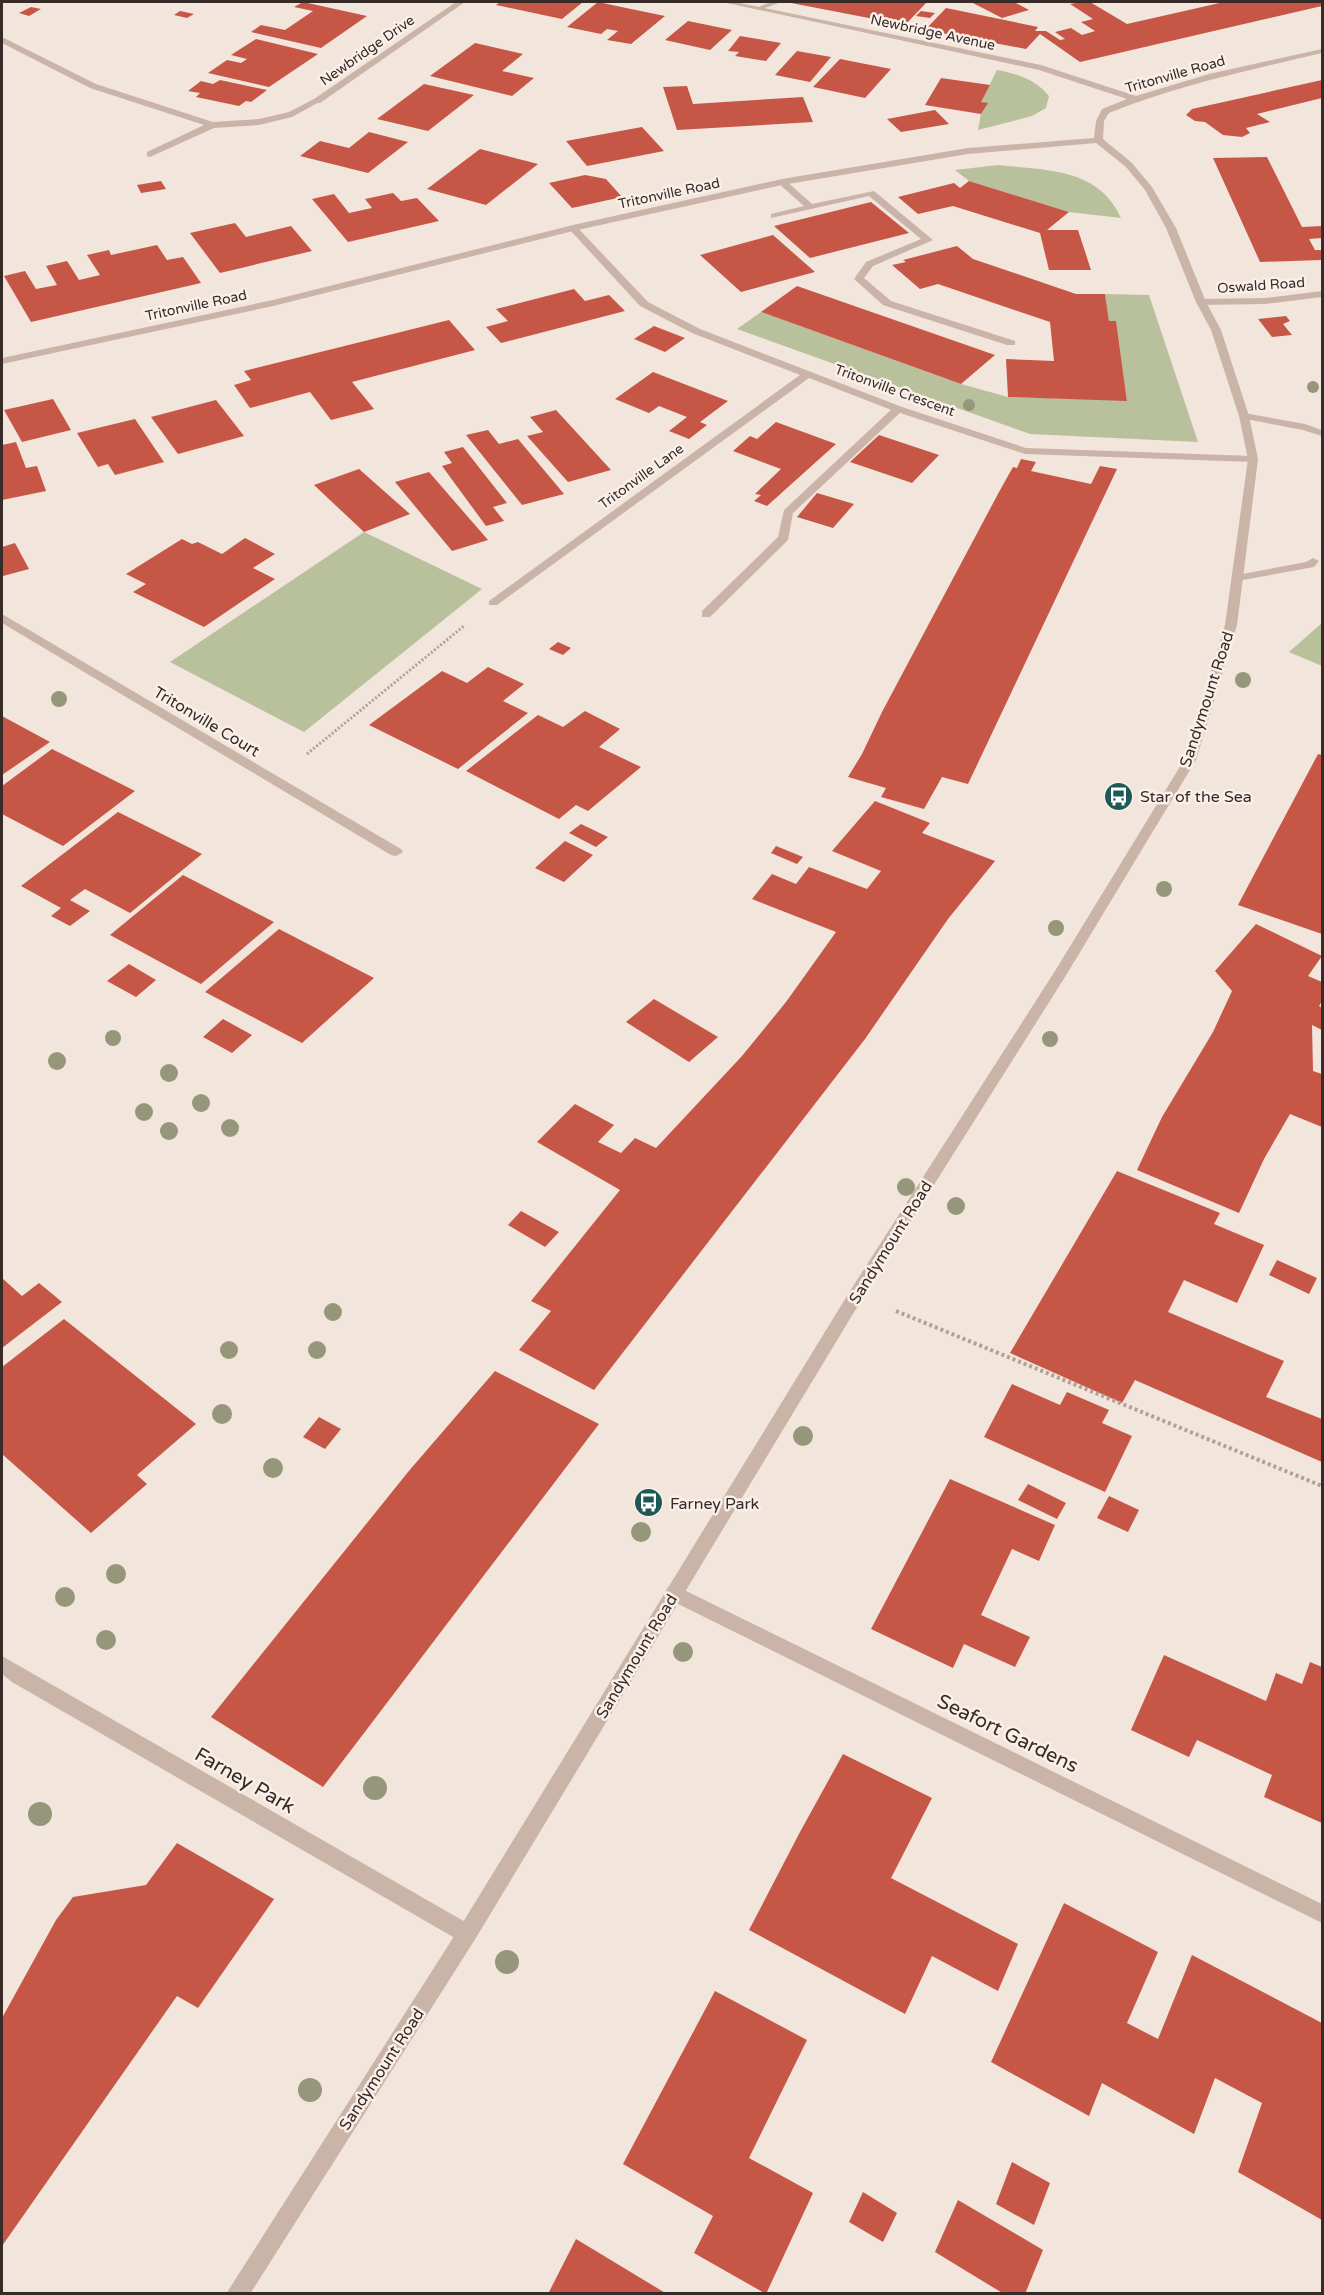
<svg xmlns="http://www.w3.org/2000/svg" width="1324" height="2295" viewBox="0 0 1324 2295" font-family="'Varela Round',sans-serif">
<rect width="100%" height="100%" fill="#f2e5dc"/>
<g fill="#b9c19c">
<path d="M997 70C1018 74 1035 79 1049 96L1046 108 1032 116 978 130 981 114 987 104 981 102Z"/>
<path d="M998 165C1046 170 1099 168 1121 218L1069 212 969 181 955 170Z"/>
<polygon points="1105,294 1149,295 1198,442 1030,434 737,329 761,312 961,384 1008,397 1127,400 1116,322 1109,321"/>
<polygon points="364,532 482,589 304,732 170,662"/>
<polygon points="1322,623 1322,666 1289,652"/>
</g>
<g fill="#c65747">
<polygon points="303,2 367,16 321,48 251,32 261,25 285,30 313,11 294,7"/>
<polygon points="500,2 583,2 562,19 496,5"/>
<polygon points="598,2 631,9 665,16 631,44 607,40 618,31 607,29 601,34 567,27"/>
<polygon points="786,2 927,2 905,25"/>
<polygon points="971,2 1014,2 1029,10 1002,18"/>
<polygon points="1081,2 1090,2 1127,24 1224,2 1322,2 1322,6 1080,62 1040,34 1026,49 925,30 946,8 1038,27 1035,31 1046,31 1060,40 1065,39 1055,32 1071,28 1082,35 1095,31 1081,22 1093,19 1070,4"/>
<polygon points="31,7 41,9 29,16 19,13"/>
<polygon points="180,11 194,14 187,18 174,15"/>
<polygon points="921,11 935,13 930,18 916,16"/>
<polygon points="688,21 732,30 710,50 665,40"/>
<polygon points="740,36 781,43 766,61 735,56 739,52 728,51"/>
<polygon points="256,39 318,54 269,87 208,73 227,60 241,63 247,59 231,55"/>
<polygon points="475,43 523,54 502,71 534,78 512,96 430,76"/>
<polygon points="797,51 831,57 810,82 775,75"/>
<polygon points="840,59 891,69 865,98 813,87"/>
<polygon points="941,78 990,85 981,102 988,103 981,114 925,105"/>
<polygon points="220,80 267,90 251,102 246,101 239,106 196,97 200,93 188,91 201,81 213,84"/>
<polygon points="1322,80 1322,98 1257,114 1270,122 1246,128 1250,133 1242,137 1223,135 1205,122 1195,121 1186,115 1192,109"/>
<polygon points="424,84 474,95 428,131 377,119"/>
<polygon points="687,86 693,104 803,97 813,122 677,130 663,87"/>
<polygon points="935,110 949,124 901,132 887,119"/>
<polygon points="642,127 664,151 587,166 566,141"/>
<polygon points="369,132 408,142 368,173 300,156 320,141 349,148"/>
<polygon points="480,149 538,164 486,205 427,189"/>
<polygon points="1267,157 1302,227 1322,226 1322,238 1309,239 1315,250 1322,250 1322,260 1260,262 1213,158"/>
<polygon points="585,175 606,179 622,197 572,208 549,183"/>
<polygon points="161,181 166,189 141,193 137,185"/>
<polygon points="969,181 1069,212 1047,230 1078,230 1091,270 1049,270 1040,233 953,206 918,214 898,197 954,183 960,188"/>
<polygon points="393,193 401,201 417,198 439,221 348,242 312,199 334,194 349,213 372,208 365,199"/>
<polygon points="871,202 909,233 810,258 774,226"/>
<polygon points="235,223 246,237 291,226 312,251 220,273 190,233"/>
<polygon points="773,235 815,272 741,292 700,255"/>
<polygon points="157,245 167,260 183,257 201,283 31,322 4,276 25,271 36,289 57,285 46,266 67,261 79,280 100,275 87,255 109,250 111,255"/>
<polygon points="957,246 973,259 1076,294 1105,294 1109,321 1116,321 1127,401 1008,397 1006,359 1054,361 1050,322 938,284 920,289 892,265 906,262 903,260"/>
<polygon points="797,286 995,355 961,384 761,312"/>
<polygon points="574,289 585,301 609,295 625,311 501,343 486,327 508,321 496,309"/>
<polygon points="1286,316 1290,321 1283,324 1292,335 1272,337 1258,319"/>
<polygon points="449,320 475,350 352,382 374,409 331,420 310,392 250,408 234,385 251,380 244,371"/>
<polygon points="654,326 685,338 665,352 634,339"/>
<polygon points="653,372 728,401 700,422 707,425 689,439 669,431 687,417 659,406 649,413 615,399"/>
<polygon points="53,399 71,430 22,442 4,410"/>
<polygon points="216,400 244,436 178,454 151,417"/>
<polygon points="556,410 611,470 568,482 527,436 543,432 530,417"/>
<polygon points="135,419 164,462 115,475 108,464 98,467 77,433"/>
<polygon points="776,422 836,444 767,506 754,501 761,495 755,494 781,469 733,451 750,436 757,439"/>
<polygon points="488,430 499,444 518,439 564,494 522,505 466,435"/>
<polygon points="879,435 939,455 912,483 850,462"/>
<polygon points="16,442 26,468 37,466 46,491 2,500 2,445"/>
<polygon points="463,447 507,503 493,507 504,521 486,526 442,466 452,463 444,452"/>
<polygon points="1021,459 1036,462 1031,471 1091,484 1100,466 1117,469 968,784 942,777 924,809 881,797 886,788 848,777 862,754 882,712 999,492 1013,467 1017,468"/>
<polygon points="359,469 410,514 364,532 314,485"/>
<polygon points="429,472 488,540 452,551 395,482"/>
<polygon points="817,493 854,504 833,528 797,517"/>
<polygon points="245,538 275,554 253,568 275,579 204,627 133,592 146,584 126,574 182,539 192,544 198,542 222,554"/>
<polygon points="15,543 29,569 3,576 2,547"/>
<polygon points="558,642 571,648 563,655 549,649"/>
<polygon points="488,667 524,684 503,701 528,713 458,769 369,725 442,671 467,683"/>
<polygon points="585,711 620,729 599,747 641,767 588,811 576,805 559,819 466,771 538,715 563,727"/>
<polygon points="2,716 50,742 2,775"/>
<polygon points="52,749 135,791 63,846 2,814 2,786"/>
<polygon points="1318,754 1322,755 1322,934 1238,905"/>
<polygon points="875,801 930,823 922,833 995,861 948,919 865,1039 594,1390 519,1350 551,1311 531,1301 620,1190 537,1142 575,1104 614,1125 598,1142 621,1153 635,1138 656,1148 742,1056 786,1002 836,932 752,899 772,874 796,884 809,867 867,889 881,871 832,851"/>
<polygon points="118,812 202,854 130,913 85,889 70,900 90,911 70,926 51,916 61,908 21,886"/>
<polygon points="581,824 608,837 596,847 569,833"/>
<polygon points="565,841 593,855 564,882 535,868"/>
<polygon points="776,846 803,857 797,864 771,853"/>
<polygon points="183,875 274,922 201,984 110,935"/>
<polygon points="1256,924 1322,956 1308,976 1322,982 1322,1001 1319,1006 1322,1008 1322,1030 1312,1025 1313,1071 1322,1074 1322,1127 1290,1114 1264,1159 1239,1213 1137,1170 1162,1117 1213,1032 1232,991 1215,971"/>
<polygon points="279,929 374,978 302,1043 205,992"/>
<polygon points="129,964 156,980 136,997 107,981"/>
<polygon points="654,999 718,1037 689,1062 626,1022"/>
<polygon points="223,1019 252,1035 232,1053 203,1037"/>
<polygon points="1117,1171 1220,1213 1214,1224 1264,1245 1237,1303 1184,1280 1168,1312 1284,1361 1266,1397 1322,1419 1322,1462 1135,1380 1122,1403 1010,1353"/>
<polygon points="521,1211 559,1232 545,1247 508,1225"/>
<polygon points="1277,1260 1317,1278 1309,1294 1269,1275"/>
<polygon points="2,1278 22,1296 39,1283 62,1302 2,1348"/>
<polygon points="64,1319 196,1424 137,1475 147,1484 91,1533 2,1454 2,1367"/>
<polygon points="495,1371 599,1424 323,1787 211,1717 408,1472"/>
<polygon points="1012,1384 1060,1405 1067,1392 1109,1410 1102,1423 1132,1436 1105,1492 984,1437"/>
<polygon points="319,1417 341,1429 325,1449 303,1437"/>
<polygon points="950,1479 1055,1525 1039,1561 1012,1549 981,1615 1030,1637 1015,1667 964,1644 953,1668 871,1629"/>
<polygon points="1028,1484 1066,1503 1057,1519 1018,1500"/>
<polygon points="1109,1496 1139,1510 1128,1532 1097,1518"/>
<polygon points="1164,1655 1266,1701 1276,1673 1302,1684 1310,1662 1322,1667 1322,1823 1264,1797 1272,1775 1197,1740 1189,1757 1131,1730"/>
<polygon points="843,1754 932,1798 891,1878 1018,1944 998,1991 932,1956 905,2014 749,1930 800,1832"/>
<polygon points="177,1843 274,1899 198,2008 177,1996 2,2246 2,2018 56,1920 73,1897 146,1885"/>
<polygon points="1064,1903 1158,1952 1127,2023 1158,2039 1192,1955 1322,2023 1322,2220 1238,2172 1262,2103 1215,2078 1194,2134 1102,2083 1089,2116 991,2062"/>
<polygon points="715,1991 807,2040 749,2158 813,2193 766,2294 694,2253 713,2216 623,2164"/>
<polygon points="1012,2162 1050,2183 1034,2225 996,2204"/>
<polygon points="863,2192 897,2213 883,2242 849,2222"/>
<polygon points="958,2200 1043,2250 1025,2294 1004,2294 935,2252"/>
<polygon points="576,2239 667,2294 548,2294"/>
</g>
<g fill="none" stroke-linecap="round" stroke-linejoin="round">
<polyline stroke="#b69e92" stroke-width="3" stroke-dasharray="2 2" stroke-linecap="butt" points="307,754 464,626"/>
<polyline stroke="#b69e92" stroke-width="4" stroke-dasharray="3 3" stroke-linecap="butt" points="896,1311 1322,1486"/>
<g fill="#cab4a8" fill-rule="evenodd">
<polygon points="2,37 96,84 213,122 259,119 289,112 314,99 321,101 292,117 259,125 214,128 150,157 147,156 147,152 204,125 90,88 2,43"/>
<polygon points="779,180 785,180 812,204 874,191 933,240 873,266 864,278 891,301 1015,341 1015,345 1007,345 883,305 854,279 866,262 921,239 869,196 771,218 771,214 804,206 779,184"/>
<polygon points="898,406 903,409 902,411 793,513 788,540 710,617 702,617 702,611 778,537 784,510 894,407"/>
<polygon points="1313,558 1319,561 1314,567 1237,581 1231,578 1237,575 1306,562"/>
</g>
<g fill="#cab4a8" fill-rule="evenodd">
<polygon points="456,2 465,2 320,103 314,103 314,99"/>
<polygon points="771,2 781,2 760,10 756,8"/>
<polygon points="570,226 576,226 648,302 700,329 902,407 1026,448 1253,456 1258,459 1253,462 1025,454 894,411 809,378 497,605 489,605 489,601 800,375 692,333 640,306 570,230"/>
<polygon points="1322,291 1322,297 1265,304 1201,305 1196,302 1201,299 1265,298"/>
<polygon points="1244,413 1305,424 1322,430 1322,436 1303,430 1240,418 1240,414"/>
<polygon points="2,614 401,849 403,852 396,856 391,855 2,623"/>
<polygon points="674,1585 1322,1904 1322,1923 668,1599 665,1593 668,1587"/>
<polygon points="2,1656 474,1927 477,1934 474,1941 467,1944 460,1941 12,1682 2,1674"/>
</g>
<path fill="#cab4a8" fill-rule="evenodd" d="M722 2H735L1041 65 1136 96 1209 74 1322 49V53C1250 70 1178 85 1109 113L1104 121 1103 139 1132 163 1152 187 1176 228 1206 302 1221 330 1249 416 1258 459 1237 625 1196 760 1065 977 862 1299 474 1941 250 2294H226L460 1927 850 1291 1055 971 1184 760 1225 625 1248 459 1239 416 1211 330 1196 302 1166 228 1145 190 1126 167 1096 143 968 154 782 185 573 231 273 306 2 364V358L273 300 573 225 782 179 968 148 1094 138 1096 121 1102 109 1127 99 1039 70Z"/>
</g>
<g fill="#96967b">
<circle cx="1313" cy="387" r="6"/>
<circle cx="969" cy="405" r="6"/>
<circle cx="1243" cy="680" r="8"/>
<circle cx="59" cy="699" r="8"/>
<circle cx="1164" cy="889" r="8"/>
<circle cx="1056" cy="928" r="8"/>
<circle cx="113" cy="1038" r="8"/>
<circle cx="1050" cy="1039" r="8"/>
<circle cx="57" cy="1061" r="9"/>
<circle cx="169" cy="1073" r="9"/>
<circle cx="201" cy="1103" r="9"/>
<circle cx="144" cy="1112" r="9"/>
<circle cx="230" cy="1128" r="9"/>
<circle cx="169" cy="1131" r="9"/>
<circle cx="906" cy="1187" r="9"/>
<circle cx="956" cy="1206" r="9"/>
<circle cx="333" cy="1312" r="9"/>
<circle cx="229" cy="1350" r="9"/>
<circle cx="317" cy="1350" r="9"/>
<circle cx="222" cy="1414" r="10"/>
<circle cx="803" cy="1436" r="10"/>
<circle cx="273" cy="1468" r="10"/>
<circle cx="641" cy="1532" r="10"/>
<circle cx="116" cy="1574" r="10"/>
<circle cx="65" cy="1597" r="10"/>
<circle cx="106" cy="1640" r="10"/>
<circle cx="683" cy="1652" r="10"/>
<circle cx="375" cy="1788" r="12"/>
<circle cx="40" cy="1814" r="12"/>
<circle cx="507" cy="1962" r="12"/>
<circle cx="310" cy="2090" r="12"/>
</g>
<defs>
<symbol id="bus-disc" viewBox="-11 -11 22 22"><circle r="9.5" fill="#1e5956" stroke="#faf0e9"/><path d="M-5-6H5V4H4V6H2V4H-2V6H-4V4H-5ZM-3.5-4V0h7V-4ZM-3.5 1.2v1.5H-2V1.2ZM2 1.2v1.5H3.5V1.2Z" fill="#fff"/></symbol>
</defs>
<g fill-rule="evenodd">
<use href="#bus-disc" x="1102" y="780" width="33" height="33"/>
<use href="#bus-disc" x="632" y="1486" width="33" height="33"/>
</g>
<g text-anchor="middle" stroke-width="5" stroke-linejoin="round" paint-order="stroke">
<g font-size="14" fill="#372b28" stroke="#faf0e9">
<text transform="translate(933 32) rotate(12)" y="5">Newbridge Avenue</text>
<text transform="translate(367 50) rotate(-35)" y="5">Newbridge Drive</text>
<text transform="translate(1175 74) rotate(-16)" y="5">Tritonville Road</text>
<text transform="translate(669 193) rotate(-12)" y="5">Tritonville Road</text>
<text transform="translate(1261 285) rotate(-4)" y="5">Oswald Road</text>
<text transform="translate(196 305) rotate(-12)" y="5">Tritonville Road</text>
<text transform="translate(895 390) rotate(20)" y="5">Tritonville Crescent</text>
<text transform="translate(641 476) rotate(-36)" y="5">Tritonville Lane</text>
</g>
<g font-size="16" fill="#372b28" stroke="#faf0e9">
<text transform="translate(1206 699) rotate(-72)" y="6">Sandymount Road</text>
<text transform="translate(207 721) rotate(31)" y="6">Tritonville Court</text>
<text transform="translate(890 1242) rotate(-58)" y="6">Sandymount Road</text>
<text transform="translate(636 1656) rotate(-59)" y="6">Sandymount Road</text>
<text transform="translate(381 2069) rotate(-57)" y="6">Sandymount Road</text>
</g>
<g font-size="16" fill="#372b28" stroke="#faf0e9" text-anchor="start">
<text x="1140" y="802">Star of the Sea</text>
<text x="670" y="1509">Farney Park</text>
</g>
<g font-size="20" fill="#372b28" stroke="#faf0e9">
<text transform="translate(1008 1733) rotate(26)" y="7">Seafort Gardens</text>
<text transform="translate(245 1780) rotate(30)" y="7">Farney Park</text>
</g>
</g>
<rect width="1324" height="2295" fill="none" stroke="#372b28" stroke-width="6"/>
</svg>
